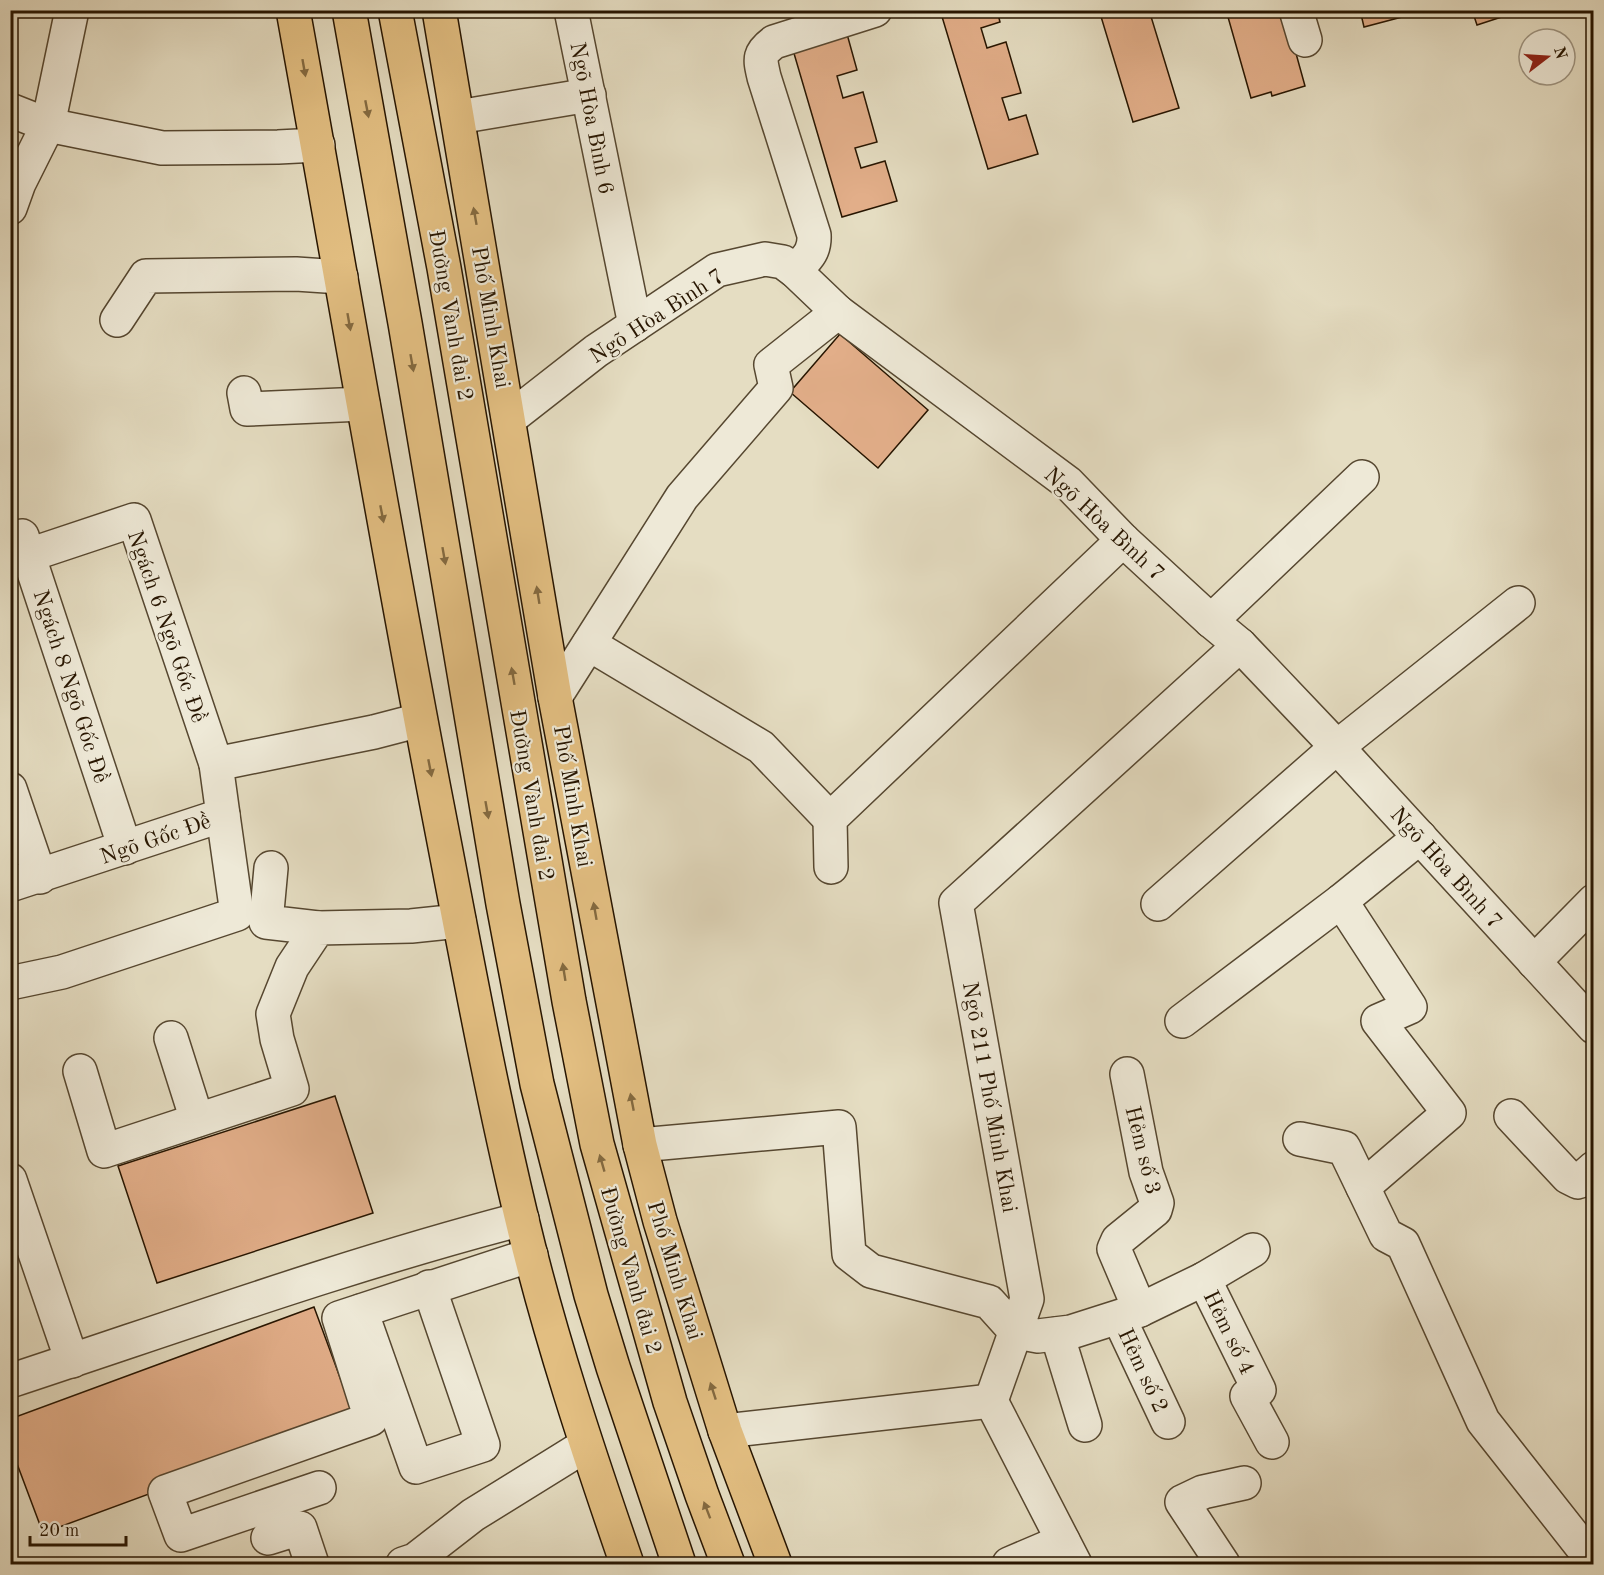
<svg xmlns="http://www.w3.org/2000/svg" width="1604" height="1575" viewBox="0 0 1604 1575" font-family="'Old Standard TT',serif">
<rect width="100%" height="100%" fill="#e5ddc2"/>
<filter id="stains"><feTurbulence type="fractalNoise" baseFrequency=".00333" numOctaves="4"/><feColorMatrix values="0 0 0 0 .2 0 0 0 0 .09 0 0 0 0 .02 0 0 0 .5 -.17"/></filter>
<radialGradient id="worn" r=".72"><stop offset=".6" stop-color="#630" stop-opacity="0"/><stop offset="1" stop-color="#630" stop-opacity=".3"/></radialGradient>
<g fill="#e2ae89" stroke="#271500" stroke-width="1.5">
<polygon points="940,10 997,10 1000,22 981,28 987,48 1006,42 1021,93 1002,98 1009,120 1026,115 1038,154 988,169"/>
<polygon points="1099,10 1149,10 1179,108 1133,122"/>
<polygon points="1226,10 1284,10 1305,86 1272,96 1271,92 1251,98"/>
<polygon points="1360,10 1420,10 1421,12 1364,27"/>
<polygon points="1472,10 1523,10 1477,25"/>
<polygon points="847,34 857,70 837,76 843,98 863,92 877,142 855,148 861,168 885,161 897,201 842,217 793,50"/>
<polygon points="840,334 928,410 878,468 790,392"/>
<polygon points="335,1096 373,1213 157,1283 118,1166"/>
<polygon points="314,1307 355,1418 43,1533 10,1445 10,1419"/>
</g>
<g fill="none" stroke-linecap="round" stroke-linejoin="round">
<defs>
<g id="minor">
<polyline points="571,10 635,325"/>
<polyline points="1296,10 1305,40"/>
<polyline points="10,110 48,125 162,148 278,147 318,145"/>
<polyline points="458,117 589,95"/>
<polyline points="10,208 19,183 48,125 72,10"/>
<path d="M795 271C807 258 815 252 814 235L764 77C760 59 758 54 774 42L875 10"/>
<polyline points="117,320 146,276 296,274 341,277"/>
<polyline points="244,393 247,409 363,404"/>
<polyline points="509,419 596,351 717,270 765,259 783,262 795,271 838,312 1068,483 1123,540 1211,621 1240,645 1337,747 1594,1027"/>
<polyline points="10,540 22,536 125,848"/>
<polyline points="29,555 134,520 216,764"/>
<polyline points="1211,621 1362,477"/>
<polyline points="589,644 761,747 830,819"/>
<polyline points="555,697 682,497 776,388 771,365 838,312"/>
<polyline points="10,789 40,877"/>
<polyline points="831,867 830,819 1123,540"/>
<polyline points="271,868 266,922 318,928"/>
<polyline points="10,885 223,815 216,764 374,732 420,720"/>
<polyline points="1341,901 1410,1007 1378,1021 1449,1113 1363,1187"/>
<polyline points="1158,904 1337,747 1518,603"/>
<polyline points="1534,962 1594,901"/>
<polyline points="10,983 62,972 237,914 223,815"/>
<polyline points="1182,1021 1341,901 1420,837"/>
<polyline points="171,1038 197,1120"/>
<polyline points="80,1071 104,1151 292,1089 277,1039 273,1014 292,967 318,928 411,926 459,921"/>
<polyline points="1127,1074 1146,1172 1157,1203 1155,1210 1118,1240 1114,1249 1140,1310"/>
<polyline points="1511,1116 1568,1177 1578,1182 1594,1168"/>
<polyline points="1300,1139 1344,1148 1386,1235 1403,1244 1483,1421 1594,1562"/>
<polyline points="640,1145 839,1127 849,1254 871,1271 989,1302 1016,1332 1038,1336 1071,1332 1140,1310 1204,1279 1253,1250"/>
<polyline points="10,1180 72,1361"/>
<polyline points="1204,1279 1259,1390 1247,1396 1272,1442"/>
<polyline points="361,1311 416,1467 483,1445 429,1287"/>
<polyline points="1119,1318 1168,1422"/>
<polyline points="1057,1334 1085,1425"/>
<path d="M10 1381C180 1325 349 1264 522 1219"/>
<polyline points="991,1401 1027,1299 956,903 1240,645"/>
<polyline points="991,1401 1075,1564"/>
<polyline points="725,1431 991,1401"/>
<polyline points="319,1488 181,1535 165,1492 371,1419 339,1318 531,1255"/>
<polyline points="268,1538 300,1528 312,1564"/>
<polyline points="403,1564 415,1560 473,1515 586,1445"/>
<polyline points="1009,1564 1063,1541"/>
<polyline points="1223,1564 1182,1502 1203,1492 1244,1483"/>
</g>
<g id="major">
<path d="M293 10C341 275 386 541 437 805 464 944 489 1083 522 1220 550 1337 588 1451 627 1564"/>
<polyline points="439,10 555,697 640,1145 660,1221 725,1431 775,1564"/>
</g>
<g id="highway">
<polyline points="349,10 405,323 503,904 537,1084 591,1295 613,1367 679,1564"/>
<polyline points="395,10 444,268 569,1001 597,1144 670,1402 702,1495 728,1564"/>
</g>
</defs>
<use href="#minor" stroke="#564730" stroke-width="36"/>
<use href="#major" stroke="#271500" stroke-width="36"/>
<use href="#highway" stroke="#271500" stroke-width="36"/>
<use href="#minor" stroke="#eee9d7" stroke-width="33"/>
<use href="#major" stroke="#e2be81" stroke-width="33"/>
<use href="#highway" stroke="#e2be81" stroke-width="33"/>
</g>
<defs><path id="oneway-solid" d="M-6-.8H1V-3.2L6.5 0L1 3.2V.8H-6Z" transform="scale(1.5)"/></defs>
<g fill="#846a40">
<use href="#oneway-solid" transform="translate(304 68) rotate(80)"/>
<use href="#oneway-solid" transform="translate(367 109) rotate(79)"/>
<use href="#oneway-solid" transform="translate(475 216) rotate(-100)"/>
<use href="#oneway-solid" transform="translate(349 322) rotate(80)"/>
<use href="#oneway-solid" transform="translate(412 363) rotate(80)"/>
<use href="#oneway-solid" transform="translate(382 514) rotate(79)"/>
<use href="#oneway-solid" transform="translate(444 556) rotate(80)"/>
<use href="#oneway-solid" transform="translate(538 595) rotate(-99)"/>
<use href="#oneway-solid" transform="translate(513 676) rotate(-100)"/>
<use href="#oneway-solid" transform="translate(430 768) rotate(79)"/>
<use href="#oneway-solid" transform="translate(487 810) rotate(80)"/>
<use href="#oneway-solid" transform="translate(595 911) rotate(-100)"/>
<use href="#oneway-solid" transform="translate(564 972) rotate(-99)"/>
<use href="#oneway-solid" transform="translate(632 1102) rotate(-101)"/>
<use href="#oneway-solid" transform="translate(602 1163) rotate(-106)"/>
<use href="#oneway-solid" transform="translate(713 1391) rotate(-108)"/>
<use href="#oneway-solid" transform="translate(707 1510) rotate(-111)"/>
</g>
<g text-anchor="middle" stroke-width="4.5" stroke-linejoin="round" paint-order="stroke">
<g font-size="22" fill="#271500" stroke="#eee9d7">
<text transform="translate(593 118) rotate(79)" y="8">Ngõ Hòa Bình 6</text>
<text transform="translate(452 315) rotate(80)" y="8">Đường Vành đai 2</text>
<text transform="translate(656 315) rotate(-33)" y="8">Ngõ Hòa Bình 7</text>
<text transform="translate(492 317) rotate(80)" y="8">Phố Minh Khai</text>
<text transform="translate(1105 523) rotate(43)" y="8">Ngõ Hòa Bình 7</text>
<text transform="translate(168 626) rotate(71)" y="8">Ngách 6 Ngõ Gốc Đề</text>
<text transform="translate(72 686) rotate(72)" y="8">Ngách 8 Ngõ Gốc Đề</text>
<text transform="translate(533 795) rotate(80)" y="8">Đường Vành đai 2</text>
<text transform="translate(574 796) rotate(80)" y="8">Phố Minh Khai</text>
<text transform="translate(155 838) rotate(-19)" y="8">Ngõ Gốc Đề</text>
<text transform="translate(1447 867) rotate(48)" y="8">Ngõ Hòa Bình 7</text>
<text transform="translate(991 1097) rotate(80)" y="8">Ngõ 211 Phố Minh Khai</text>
<text transform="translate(1144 1150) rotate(76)" y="8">Hẻm số 3</text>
<text transform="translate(632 1270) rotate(74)" y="8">Đường Vành đai 2</text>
<text transform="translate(676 1270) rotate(73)" y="8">Phố Minh Khai</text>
<text transform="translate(1230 1332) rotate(64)" y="8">Hẻm số 4</text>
<text transform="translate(1144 1370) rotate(65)" y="8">Hẻm số 2</text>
</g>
</g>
<rect width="1604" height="1575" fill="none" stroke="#e5ddc2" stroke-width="36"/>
<rect x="12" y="12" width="1580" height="1551" fill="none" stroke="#271500" stroke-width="3"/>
<rect x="18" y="18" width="1568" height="1539" fill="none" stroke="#271500" stroke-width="1.5"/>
<g transform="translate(1547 57) rotate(73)"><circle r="28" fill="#eee9d7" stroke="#9e9481" stroke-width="1.5"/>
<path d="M0-4.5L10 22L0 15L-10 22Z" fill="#8f2418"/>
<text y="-9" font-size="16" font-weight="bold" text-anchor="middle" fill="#271500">N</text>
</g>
<path d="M30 1536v9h96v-9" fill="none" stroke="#271500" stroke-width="3"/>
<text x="39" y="1536" font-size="18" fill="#271500" stroke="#eee9d7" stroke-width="4.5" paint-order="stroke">20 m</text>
<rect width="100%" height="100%" filter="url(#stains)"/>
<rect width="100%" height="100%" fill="url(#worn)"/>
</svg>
